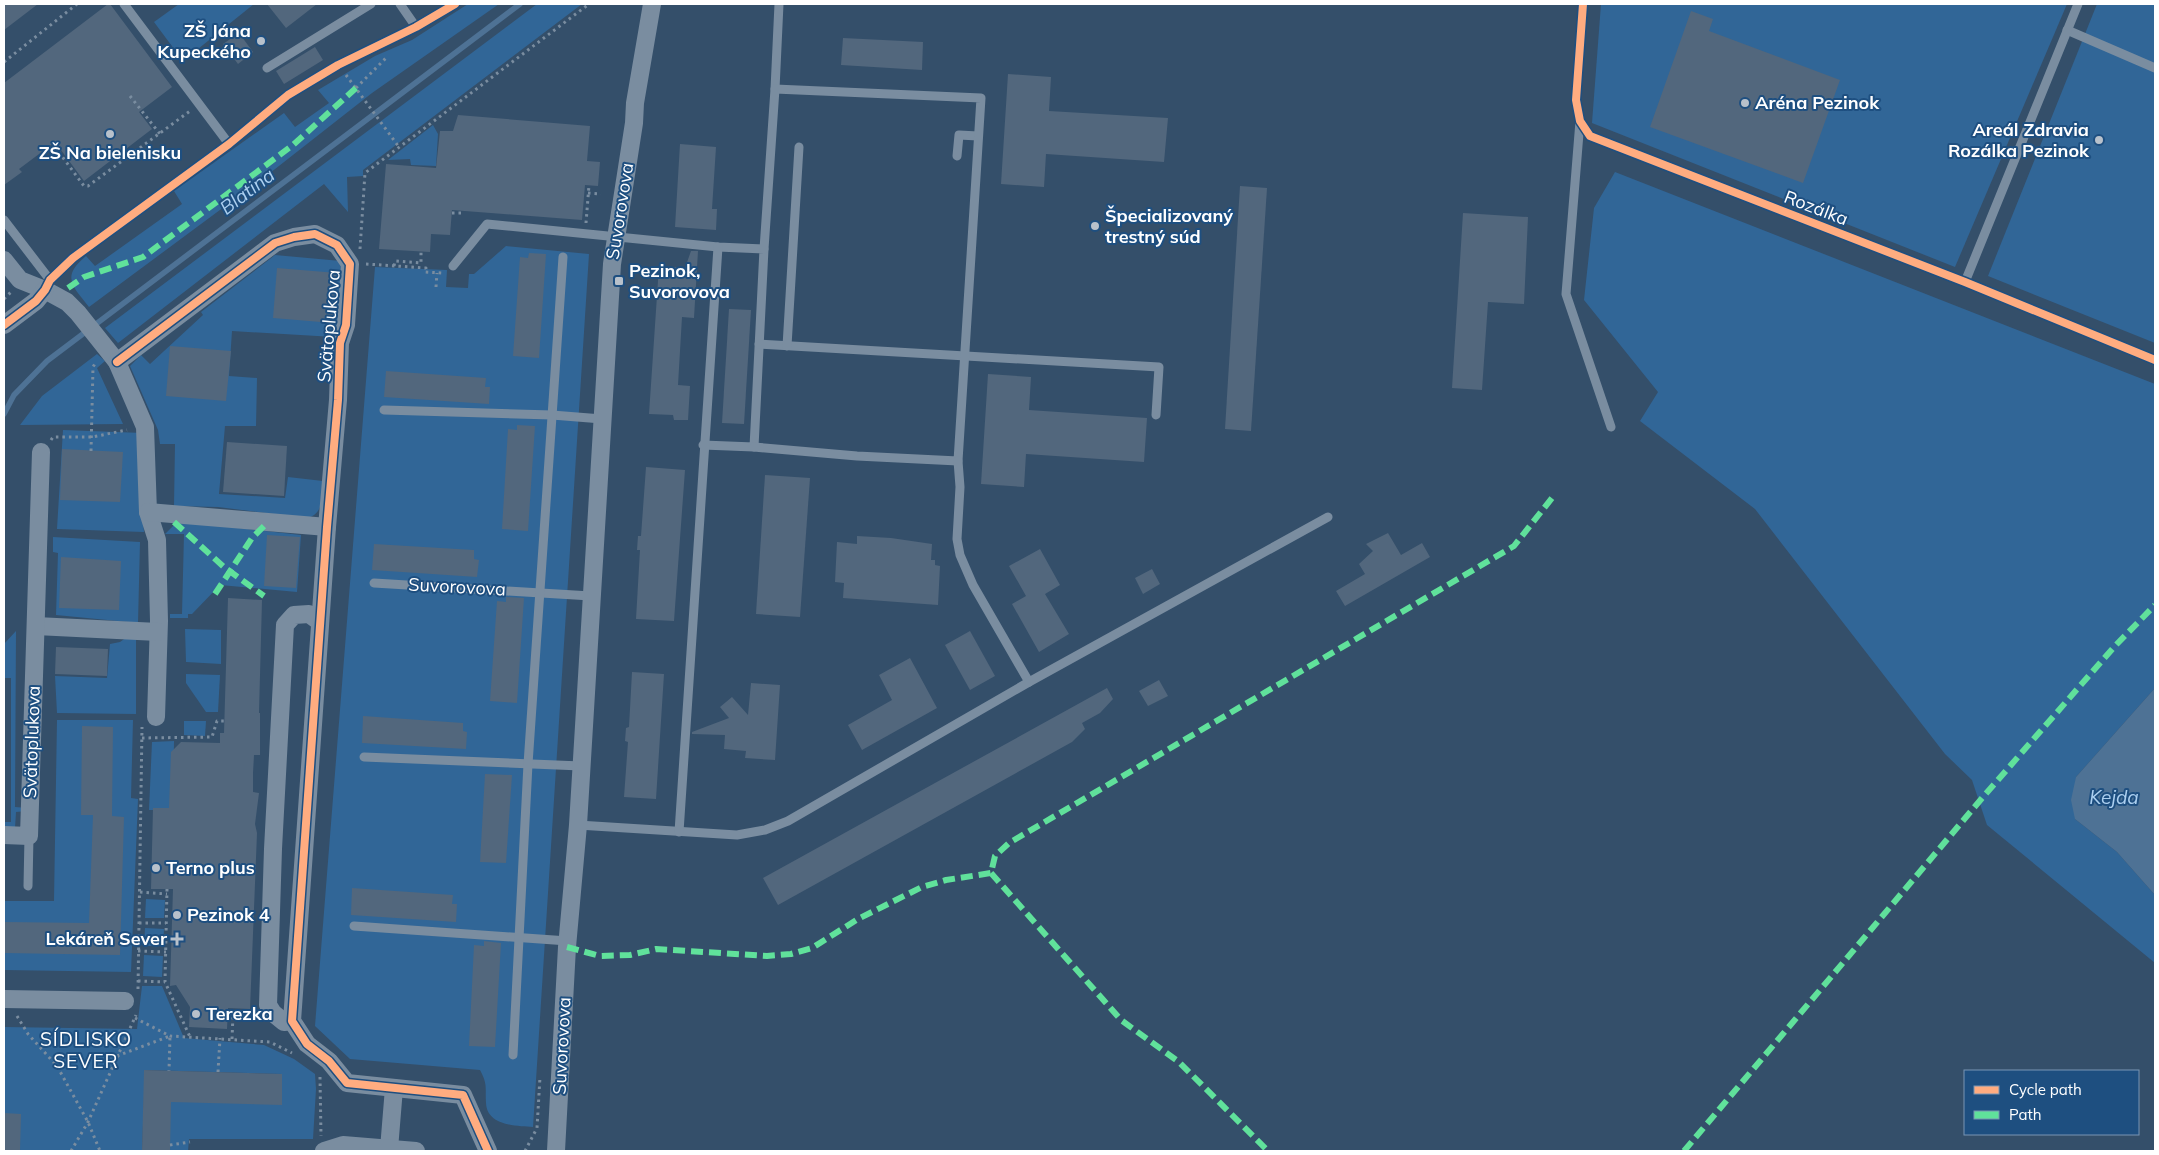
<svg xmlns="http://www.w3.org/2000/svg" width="2159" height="1155" viewBox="0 0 2159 1155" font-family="Mulish,sans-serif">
<rect width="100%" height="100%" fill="#344f6a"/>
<g fill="#316697">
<polygon points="179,4 254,4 183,61 154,22"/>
<path d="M468 4H499L372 93 270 173 89 307C72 285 61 277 86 256L95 266 182 204 174 191 284 113 295 127 329 103 318 90 375 56 412 40Z"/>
<polygon points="537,4 582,4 363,170 363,176 347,177 348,212 324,184 118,343 105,328"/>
<polygon points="1601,4 2067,4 1955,267 1592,123"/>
<polygon points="2097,4 2155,4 2155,343 1988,276"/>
<polygon points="433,125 438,134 436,166 411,165 410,159 388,160"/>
<polygon points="1615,172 2155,384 2155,688 2076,777 2075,819 2117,852 2155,895 2155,963 1987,825 1972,780 1945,754 1755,509 1640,421 1658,392 1584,300 1594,208"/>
<path d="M506 246 589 254 533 1127C517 1126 487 1126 486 1103 485 1087 488 1085 480 1070L350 1059 315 1026 375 267 447 270 446 287 468 288 469 274H474Z"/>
<path d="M275 255 341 261 343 325 334 337 232 331 229 376 257 378 256 426H225L219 494 285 498 288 477 323 481C322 497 324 515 306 518L218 507 174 506 175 444H160L158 430 130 366 141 355 150 364 203 315 201 312Z"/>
<polygon points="97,354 105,361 97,368 123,424 20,425 42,396"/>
<polygon points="63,430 143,433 141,498 144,532 57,529"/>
<polygon points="178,521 301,535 297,592 220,585 192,614 188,614 188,618 170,618 170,614 182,614 184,534 165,534"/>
<polygon points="53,537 140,542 138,623 56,615 58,553 53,552"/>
<polygon points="185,629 221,630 221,664 186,662"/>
<polygon points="16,631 15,807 28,808 27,811 16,812 15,828 4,828 4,822 11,822 11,678 4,678 4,644"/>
<polygon points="130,635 136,636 136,714 57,713 55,676 107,678 110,644 120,642"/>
<polygon points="186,674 220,675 218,712 206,712 186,683"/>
<polygon points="57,720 133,720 131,798 138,799 131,972 4,970 4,901 54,901"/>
<polygon points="184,721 206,721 205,736 184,735"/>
<polygon points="174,741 173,810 149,810 152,742"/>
<polygon points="146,899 165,900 164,918 145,918"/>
<polygon points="145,928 164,929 163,946 144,946"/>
<polygon points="144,955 163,956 162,977 143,976"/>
<polygon points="142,986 162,986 184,1038 264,1045 294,1059 315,1074 316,1089 313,1139 189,1139 188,1151 163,1151 162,1100 282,1104 282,1074 145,1070 142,1151 4,1151 4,1027 137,1029"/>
</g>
<polygon fill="#4e7295" points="2155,688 2155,895 2117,852 2075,819 2071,800 2076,777"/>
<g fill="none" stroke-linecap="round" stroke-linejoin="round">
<polyline stroke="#4e7295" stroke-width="5.5" points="4,414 14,395 47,361 520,4"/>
</g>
<g fill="#52677d">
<polygon points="4,4 38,4 4,30"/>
<polygon points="108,4 110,4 172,87 139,112 152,129 84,181 55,142 19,169 22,172 4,185 4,83"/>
<polygon points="267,4 317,4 286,28"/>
<polygon points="1691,11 1713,19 1709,31 1840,80 1803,183 1650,127"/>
<polygon points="239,33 253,52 238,64 223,44"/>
<polygon points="843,38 923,42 922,70 841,65"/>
<polygon points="315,47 323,60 284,84 276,71"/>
<polygon points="1008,74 1051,77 1049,111 1168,118 1164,162 1046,154 1044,187 1001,184"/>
<polygon points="458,115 590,126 587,161 600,162 598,186 585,185 582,220 452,210 450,235 431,234 430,252 379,249 386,164 436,168 440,131 453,131"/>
<polygon points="680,144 716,147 712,209 717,209 716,230 675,227"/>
<polygon points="1240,186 1267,188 1251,431 1225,429"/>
<polygon points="1463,213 1528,217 1524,304 1488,302 1482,390 1452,388"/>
<polygon points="691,251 698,251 694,318 682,317 678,385 690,386 688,420 674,420 673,415 649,414 659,266 685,268"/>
<polygon points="529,253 546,254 539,358 513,356 520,257 528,258"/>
<polygon points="277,268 337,273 333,323 273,318"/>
<polygon points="729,309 751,310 744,424 722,423"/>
<polygon points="170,346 231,351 226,401 166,396"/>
<polygon points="386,371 486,378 485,387 490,387 489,404 384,397"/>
<polygon points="988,374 1031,377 1029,410 1147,418 1144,462 1026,454 1024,487 981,484"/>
<polygon points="517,425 535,426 528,531 502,529 508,429 517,430"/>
<polygon points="227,442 287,446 284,496 223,492"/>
<polygon points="62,449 123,452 120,502 60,500"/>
<polygon points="646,467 685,470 674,621 636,619 640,550 637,550 638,536 641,536"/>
<polygon points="765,475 810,478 800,617 756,614"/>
<polygon points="1388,533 1401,555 1422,543 1430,557 1345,606 1336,591 1365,574 1359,564 1373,551 1366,544"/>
<polygon points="267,535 300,537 296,588 264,586"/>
<polygon points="857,536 891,538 932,544 931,560 935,560 935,565 940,566 938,605 843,598 844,583 835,582 837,542 857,544"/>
<polygon points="374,544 474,550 474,559 479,560 477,577 372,570"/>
<polygon points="1040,549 1060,585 1045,594 1069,634 1039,652 1012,604 1026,596 1009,566"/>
<polygon points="61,557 121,561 119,610 59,608"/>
<polygon points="1152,569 1160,584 1143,594 1135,578"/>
<polygon points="506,597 524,598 517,703 490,701 497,601 506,602"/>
<polygon points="228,598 262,600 259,713 260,713 260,755 254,755 253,773 253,792 259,793 255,824 257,833 250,1009 228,1008 227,1029 189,1027 190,1007 176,985 170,986 173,889 151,889 153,808 169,808 171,752 181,742 220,743 220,733 224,733"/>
<polygon points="970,631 995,676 970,690 945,645"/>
<polygon points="56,647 108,649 107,676 55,674"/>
<polygon points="910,658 937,708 862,750 848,725 892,700 879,675"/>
<polygon points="632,672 664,674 656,799 624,797 628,742 625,741 626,728 629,727"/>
<polygon points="1159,680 1168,696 1148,706 1139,691"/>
<polygon points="751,683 780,685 775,760 745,758 746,751 724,749 725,735 692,734 692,732 729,718 720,707 732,697 748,715"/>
<polygon points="1107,688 1113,699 1100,713 1082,723 1085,729 1072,742 778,905 763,878"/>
<polygon points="363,716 463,723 463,731 467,732 466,749 362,743"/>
<polygon points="82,726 113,727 112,816 124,817 120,955 4,953 4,922 89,923 93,815 81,815"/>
<polygon points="485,774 512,775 506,863 480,862"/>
<polygon points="352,888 453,895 452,904 457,904 456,922 351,915"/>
<polygon points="484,941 501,943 495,1047 469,1046 474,945 484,946"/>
<polygon points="144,1070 282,1074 282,1105 171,1102 170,1151 142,1151"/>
<polygon points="4,1113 21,1114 20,1151 4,1151"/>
</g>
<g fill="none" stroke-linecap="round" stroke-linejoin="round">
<g stroke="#7a8da0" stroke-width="3" stroke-dasharray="2.5 4" stroke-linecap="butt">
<polyline points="4,62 77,4"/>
<polyline points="346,75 399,147"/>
<polyline points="356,88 387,57"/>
<polyline points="130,96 160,134"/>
<polyline points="55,147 84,186 88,186 190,111"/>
<polyline points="588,193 601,194"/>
<polyline points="452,213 461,213"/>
<polyline points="586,223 589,185"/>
<polyline points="360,249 365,173 589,4"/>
<polyline points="366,264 426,268 425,272 442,273"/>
<polyline points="394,266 395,261 421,263 421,252"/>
<polyline points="436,287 437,273"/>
<polyline points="4,299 11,292"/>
<polyline points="51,440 53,437 92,437 127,430"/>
<polyline points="91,451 93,367 96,362"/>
<polyline points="142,738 212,737 217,721 224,721"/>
<polyline points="167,889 165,982 190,1037"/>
<polyline points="140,892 167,894"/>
<polyline points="139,923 166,923"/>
<polyline points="138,951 166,952"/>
<polyline points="138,981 165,982"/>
<polyline points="138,989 142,727"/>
<polyline points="17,1016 28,1034 57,1066 88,1122 100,1151"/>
<polyline points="135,1018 170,1036 270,1042 292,1053"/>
<polyline points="232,1039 233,1015 255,1015"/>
<polyline points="117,1056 170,1036 169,1071"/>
<polyline points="218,1072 220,1038"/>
<polyline points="320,1077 321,1136"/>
<polyline points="170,1145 190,1142"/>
<polyline points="71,1151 88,1122 136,1015"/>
<polyline points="525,1151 537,1128 540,1077"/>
</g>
<g stroke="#7a8da0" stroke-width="9">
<polyline points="124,4 229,144"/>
<polyline points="400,4 416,27"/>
<polyline points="1583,4 1576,100 1580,121 1590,136 1965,282 2155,360"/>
<polyline points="2067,30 2155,68"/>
<polyline points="267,68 371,4"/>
<polyline points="775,89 779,4"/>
<polyline points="1580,121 1566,294 1611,427"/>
<polyline points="957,156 959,135 978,136"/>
<polyline points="4,220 50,280"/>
<polyline points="453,266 487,224 718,247 764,249 754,447 703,445"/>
<polyline points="1965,282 2078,4"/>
<polyline points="45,290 50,280 73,258 229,144 288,95 338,65 416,27 455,4"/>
<polyline points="759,344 1159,367 1156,415"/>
<polyline points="787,346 799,147"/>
<polyline points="384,410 552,415 602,419"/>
<polyline points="754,447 857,456 958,461 981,98 775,89 764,249"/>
<polyline points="958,461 960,487 957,539 960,555 973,585 1029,682"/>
<polyline points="374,583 591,596"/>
<polyline points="364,757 581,766"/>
<polyline points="578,825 737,835 765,830 788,821 1029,682 1328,517"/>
<polyline points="679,832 718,247"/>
<polyline points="28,886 29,836"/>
<polyline points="354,926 568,941"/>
<polyline points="513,1055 528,764 563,257"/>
</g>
<g stroke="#7a8da0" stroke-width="18">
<polyline points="4,260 20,280 45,290 67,302 78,313 117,362 145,427 148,512 157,540 159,621 156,717"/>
<polyline points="4,325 36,301 45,290"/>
<polyline points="117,362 275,243 294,237 315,234 337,245 350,264 346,325 340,343 338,400 327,527 292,1021 307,1044 329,1061 347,1083 463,1095 488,1151"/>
<polyline points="148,512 327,527"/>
<polyline points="36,626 158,632"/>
<polyline points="4,835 29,836 41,452"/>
<polyline points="4,999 125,1001"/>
<polyline points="292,1021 284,1022 273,1013 268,1005 273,849 285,625 294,615 309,614 320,622"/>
<polyline points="389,1149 394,1088"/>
<polyline points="324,1151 343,1145 416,1151"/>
<polyline points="556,1151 567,947 578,825 612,264 634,123 635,103 652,4"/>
</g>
<g stroke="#60e19b" stroke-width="6" stroke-dasharray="12 6" stroke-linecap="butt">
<polyline points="68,288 84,277 143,257 293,145 356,88"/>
<polyline points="174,522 224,567 264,596"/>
<polyline points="215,594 252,538 264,526"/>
<polyline points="991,873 1121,1020 1179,1062 1268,1151"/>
<polyline points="567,947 600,956 630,955 656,949 767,956 791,954 812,948 858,919 922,887 946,880 991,873 995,856 1009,843 1514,546 1552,498"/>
<polyline points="1684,1151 1983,797 2114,647 2155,605"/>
</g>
<defs>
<g id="cycleway">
<polyline points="1583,4 1576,100 1580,121 1590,136 1965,282 2155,360"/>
<polyline points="4,325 36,301 45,290 50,280 73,258 229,144 288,95 338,65 416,27 455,4"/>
<polyline points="117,362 275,243 294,237 315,234 337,245 350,264 346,325 340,343 338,400 327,527 292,1021 307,1044 329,1061 347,1083 463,1095 488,1151"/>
</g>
</defs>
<use href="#cycleway" stroke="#1e4f80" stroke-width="11"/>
<use href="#cycleway" stroke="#ffac80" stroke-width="8"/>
</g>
<g fill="#b8c1cb" stroke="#1e4f80" stroke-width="2">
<circle cx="261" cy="41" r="5"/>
<circle cx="1745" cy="103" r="5"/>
<circle cx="110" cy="134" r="5"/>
<circle cx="2099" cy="140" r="5"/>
<circle cx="1095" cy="226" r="5"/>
<rect x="614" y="276" width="10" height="10" rx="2.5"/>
<circle cx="156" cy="868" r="5"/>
<circle cx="177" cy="915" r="5"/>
<path d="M174.5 931.5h5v5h5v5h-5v5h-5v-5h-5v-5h5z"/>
<circle cx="196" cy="1014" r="5"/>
</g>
<g text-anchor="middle" stroke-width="4" stroke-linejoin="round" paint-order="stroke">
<g font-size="18" font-weight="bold" fill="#fff" stroke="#1e4f80" text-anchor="start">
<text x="251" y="37" text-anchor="end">ZŠ Jána<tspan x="251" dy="21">Kupeckého</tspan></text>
<text x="1755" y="109">Aréna Pezinok</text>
<text x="2089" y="136" text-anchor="end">Areál Zdravia<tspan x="2089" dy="21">Rozálka Pezinok</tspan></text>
<text x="110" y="159" text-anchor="middle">ZŠ Na bielenisku</text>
<text x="1105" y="222">Špecializovaný<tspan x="1105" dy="21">trestný súd</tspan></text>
<text x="629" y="277">Pezinok,<tspan x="629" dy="21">Suvorovova</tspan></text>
<text x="166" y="874">Terno plus</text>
<text x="187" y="921">Pezinok 4</text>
<text x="167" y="945" text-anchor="end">Lekáreň Sever</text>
<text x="206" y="1020">Terezka</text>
</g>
<g font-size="18" fill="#fff" stroke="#1e4f80">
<text transform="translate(1816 208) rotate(21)" y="6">Rozálka</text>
<text transform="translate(620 211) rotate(-81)" y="6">Suvorovova</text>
<text transform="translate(329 326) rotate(-85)" y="6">Svätoplukova</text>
<text transform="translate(457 587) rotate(3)" y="6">Suvorovova</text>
<text transform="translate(32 742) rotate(-88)" y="6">Svätoplukova</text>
<text transform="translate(562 1046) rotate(-87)" y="6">Suvorovova</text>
</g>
<g font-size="19" font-style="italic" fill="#add0f0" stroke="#1e4f80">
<text transform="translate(247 191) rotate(-37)" y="7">Blatina</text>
<text x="2114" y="804">Kejda</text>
</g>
<g font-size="19" letter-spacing="1" fill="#fff" stroke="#1e4f80">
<text x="86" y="1046">SÍDLISKO<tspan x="86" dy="22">SEVER</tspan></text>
</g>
</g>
<rect width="2159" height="1155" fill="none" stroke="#ffffff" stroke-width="10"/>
<rect x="1964" y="1070" width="175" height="65" fill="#1e4f80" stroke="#7895b3"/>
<rect x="1974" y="1086" width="25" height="8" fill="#ffac80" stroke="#7895b3"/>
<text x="2009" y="1095" font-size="15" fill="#ffffff">Cycle path</text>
<rect x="1974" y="1111" width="25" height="8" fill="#60e19b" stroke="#7895b3"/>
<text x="2009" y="1120" font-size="15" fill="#ffffff">Path</text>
</svg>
